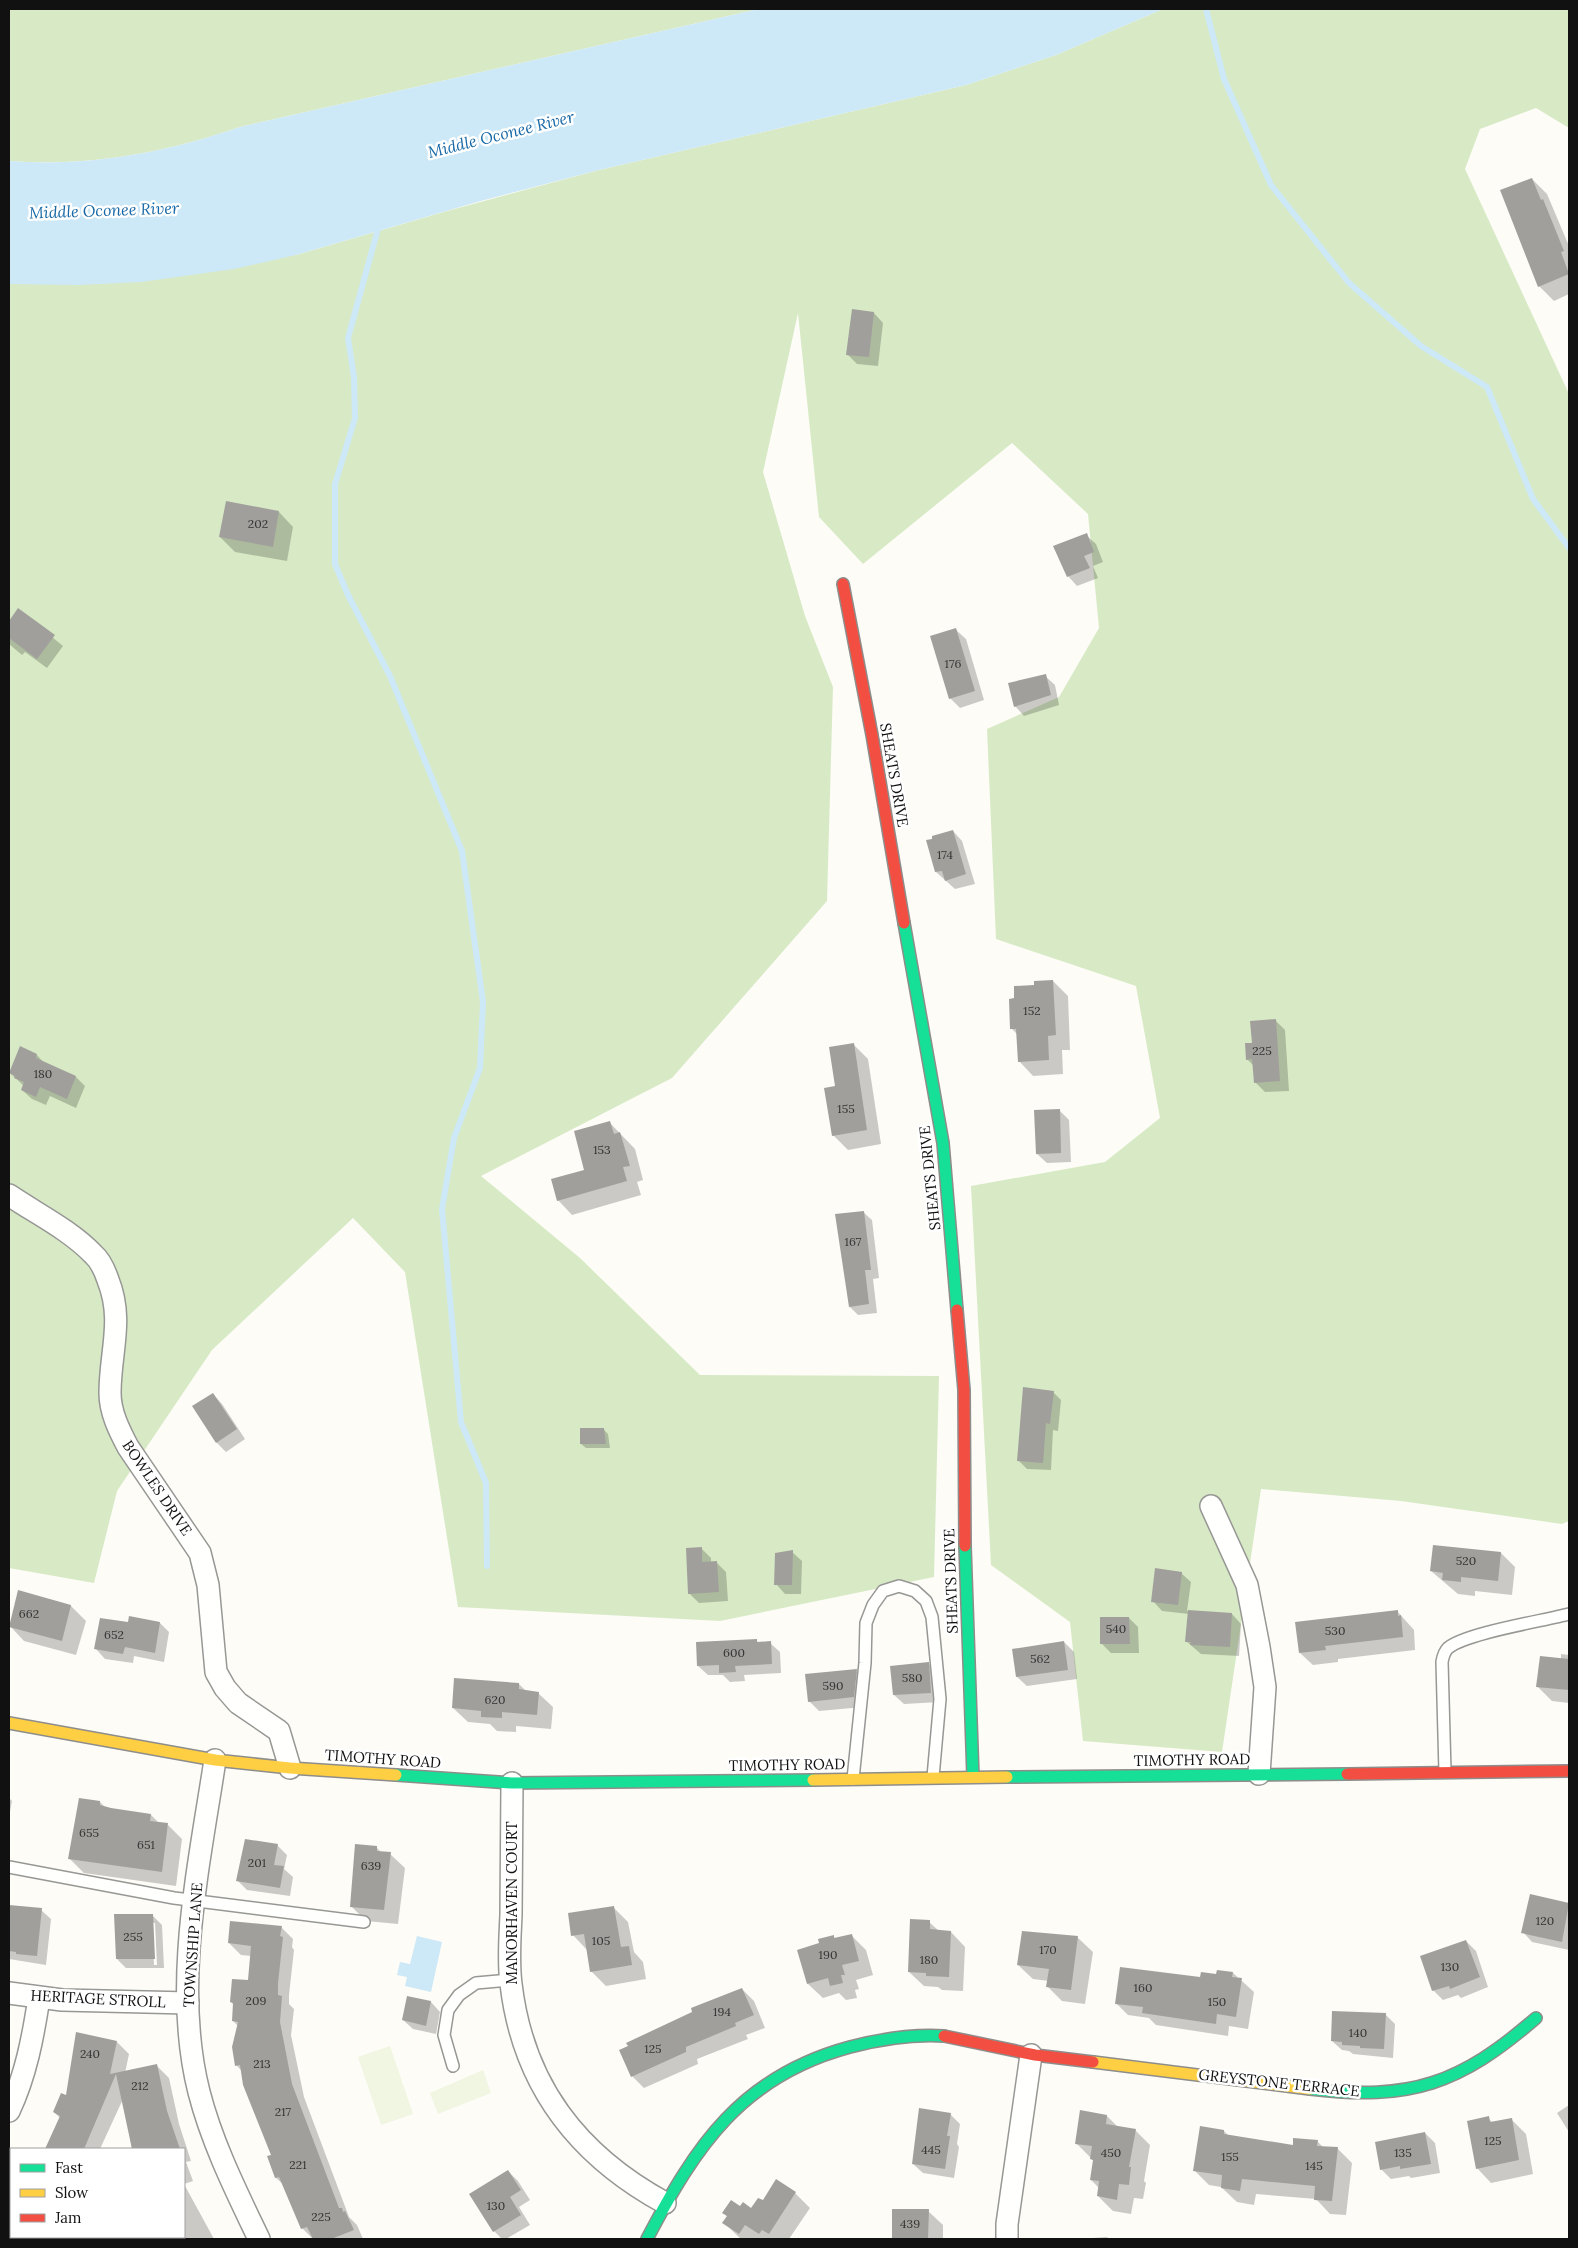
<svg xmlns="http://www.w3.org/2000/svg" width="1578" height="2248" viewBox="0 0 1578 2248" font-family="Lora,serif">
<rect width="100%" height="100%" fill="#fdfcf7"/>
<g fill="#d8eac5">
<path d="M9 9H759L240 127C165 153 88 167 9 161Z"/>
<polygon points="1163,9 1569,9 1569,128 1536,108 1480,129 1465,169 1569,394 1569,1521 1562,1524 1401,1501 1261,1489 1222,1752 1083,1741 1070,1622 991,1565 971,1186 1105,1162 1160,1118 1136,986 996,939 987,729 1059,697 1099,628 1088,514 1012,443 863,564 819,517 798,313 763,472 805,616 833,687 827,901 672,1078 481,1176 580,1258 700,1375 939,1376 934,1577 720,1621 458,1607 405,1272 353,1218 212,1350 117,1491 94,1583 9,1568 9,282 296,255 447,211 599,170 966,85 1056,55"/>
</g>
<g fill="#f0f6e1">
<polygon points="390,2046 413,2114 381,2125 358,2057"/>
<polygon points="483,2070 491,2093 438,2114 430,2093"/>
</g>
<g fill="#cde8f7">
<path d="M759 9H1163L1056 55 966 85 599 170 477 202 296 255 234 269 141 282 78 285 9 284V161C88 167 165 153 240 127Z"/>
<polygon points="417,1936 442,1942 431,1992 405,1986 407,1977 397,1975 400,1962 410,1964"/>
</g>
<g fill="#0003" fill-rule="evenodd">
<polygon points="1532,179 1547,194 1569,246 1569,294 1554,301 1539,286"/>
<polygon points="874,313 883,323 878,366 857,364 847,354"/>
<polygon points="279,512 293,527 287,561 235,552 220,537"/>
<polygon points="1086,535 1096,544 1103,562 1093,566 1098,578 1077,586 1068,576"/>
<polygon points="19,610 63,646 47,668 25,652 22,655 9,644 9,623"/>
<polygon points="956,630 966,639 984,700 960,708 950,698"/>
<polygon points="1045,676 1055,685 1059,705 1024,716 1015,706"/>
<polygon points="953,831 962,841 975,884 955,889 936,872"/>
<polygon points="1053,981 1068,996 1070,1050 1062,1050 1063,1074 1033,1076 1019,1061 1018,1035 1011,1028 1016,999 1035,986"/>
<polygon points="1275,1020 1285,1030 1289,1091 1265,1092 1256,1083 1254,1066 1247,1059"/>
<polygon points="853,1044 868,1059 881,1144 848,1150 833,1135 836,1087"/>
<polygon points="37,1055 45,1064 76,1077 85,1086 76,1108 50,1096 46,1105 32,1099 22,1090 24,1086 10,1073"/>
<polygon points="1059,1110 1069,1120 1071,1162 1047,1163 1037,1154"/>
<polygon points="610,1123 635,1149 643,1180 637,1182 641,1195 572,1215 558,1200 586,1171"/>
<polygon points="863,1212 872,1220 879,1278 873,1279 877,1313 858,1315 850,1307"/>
<polygon points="1053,1392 1061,1400 1058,1431 1053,1430 1051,1470 1027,1469 1019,1461"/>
<polygon points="213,1394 222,1404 245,1439 226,1452 217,1443 194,1407"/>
<polygon points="603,1429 608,1434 610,1448 586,1448 581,1444"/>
<polygon points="701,1548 711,1558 711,1563 717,1563 726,1572 728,1601 699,1603 689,1593"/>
<polygon points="792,1552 802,1561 801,1594 785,1594 776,1584"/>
<polygon points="1501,1553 1515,1567 1512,1595 1475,1591 1475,1596 1458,1594 1431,1571"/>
<polygon points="1181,1573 1191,1582 1187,1611 1232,1614 1241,1624 1239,1656 1201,1654 1186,1641 1189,1614 1162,1611 1153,1601"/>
<polygon points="19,1592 71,1606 86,1621 76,1655 24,1641 10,1626"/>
<polygon points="1397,1611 1414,1630 1415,1650 1338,1659 1338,1662 1313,1665 1300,1653"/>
<polygon points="1129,1618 1138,1627 1139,1653 1111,1653 1101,1643"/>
<polygon points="160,1623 169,1632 164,1662 134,1656 133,1663 105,1659 96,1649 129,1624"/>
<polygon points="756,1640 759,1643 770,1643 780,1652 781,1673 744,1675 745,1681 730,1682 723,1675 708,1675 698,1666"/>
<polygon points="1064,1642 1074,1652 1077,1679 1027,1686 1017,1677"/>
<polygon points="1561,1654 1569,1655 1569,1703 1552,1701 1537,1686 1561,1660"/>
<polygon points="928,1663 938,1673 940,1702 904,1704 894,1695"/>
<polygon points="856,1671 866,1680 863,1707 819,1711 809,1701"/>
<polygon points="519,1684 526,1691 538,1693 553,1707 551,1729 516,1726 516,1732 497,1731 490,1724 468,1722 453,1708"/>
<polygon points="9,1798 12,1801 9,1817"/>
<polygon points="100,1802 106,1808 151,1815 159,1823 168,1825 182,1839 176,1886 84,1873 69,1858"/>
<polygon points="277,1845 287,1855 284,1869 293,1877 290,1896 247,1890 237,1880"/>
<polygon points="376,1847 382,1853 390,1854 405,1868 398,1924 366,1921 351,1906"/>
<polygon points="1531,1896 1569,1904 1569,1950 1532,1942 1523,1932"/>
<polygon points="9,1906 41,1910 51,1919 46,1965 9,1959"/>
<polygon points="613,1907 628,1922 634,1952 643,1962 646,1979 606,1986 591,1971 587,1950 573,1935"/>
<path d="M152 1915 162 1925 164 1968H126L117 1959ZM152 1923H155L157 1965H154Z"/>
<polygon points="929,1922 939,1931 951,1932 965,1947 963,1991 942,1990 938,1987 924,1986 909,1972"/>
<polygon points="281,1927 293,1939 292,1947 294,1950 289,1995 289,2004 294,2009 291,2035 304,2097 349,2217 357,2225 363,2239 313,2239 302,2228 284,2185 276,2178 272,2156 242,2071 237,2066 238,2026 233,2021 234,2005 231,2002 249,1982 251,1956 241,1955 229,1943"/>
<polygon points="1023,1932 1078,1938 1093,1952 1085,2004 1062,2001 1048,1987 1049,1981 1033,1979 1018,1965"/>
<polygon points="851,1935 866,1950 873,1975 856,1980 859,1989 855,1990 857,1998 846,2000 839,1993 823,1998 808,1984 820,1944 833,1936 836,1939"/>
<polygon points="1466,1941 1476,1951 1488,1987 1461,1998 1458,1995 1443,2000 1433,1990"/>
<polygon points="1233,1973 1254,1992 1248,2029 1229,2026 1228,2036 1156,2025 1149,2018 1128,2015 1116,2003 1201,1978"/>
<polygon points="742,1989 754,2001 765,2028 746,2035 748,2039 697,2059 698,2064 644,2088 632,2076"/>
<polygon points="408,1997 431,2002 440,2012 436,2034 413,2029 403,2020"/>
<polygon points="1385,2014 1395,2024 1393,2058 1353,2054 1349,2051 1342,2050 1332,2041"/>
<polygon points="117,2042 129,2054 125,2073 157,2066 169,2078 179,2124 191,2161 186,2162 193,2181 184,2184 214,2239 147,2239 145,2237 184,2237 184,2149 132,2149 123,2099 100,2149 46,2149 60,2118 54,2112"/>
<polygon points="1569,2105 1569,2132 1557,2113"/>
<polygon points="950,2114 960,2124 957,2144 959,2147 954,2178 923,2173 913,2164"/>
<polygon points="1107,2116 1118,2127 1135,2130 1150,2145 1144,2181 1146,2183 1143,2199 1134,2198 1131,2214 1113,2211 1098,2196 1099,2188 1091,2180 1094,2161 1076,2143"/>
<polygon points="1488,2118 1493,2123 1511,2119 1526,2134 1533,2174 1491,2183 1477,2168"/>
<polygon points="1224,2131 1229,2136 1294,2146 1317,2141 1323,2147 1337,2148 1352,2163 1346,2215 1330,2214 1316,2199 1256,2194 1254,2205 1237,2202 1221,2187 1209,2185 1195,2171"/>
<polygon points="1425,2133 1435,2143 1440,2173 1411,2178 1409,2176 1391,2179 1381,2169"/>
<polygon points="508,2171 518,2181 530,2200 519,2207 530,2225 506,2239 502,2239 494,2231"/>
<polygon points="11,2192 11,2237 84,2237 86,2239 9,2239 9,2195"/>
<polygon points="795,2193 810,2208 789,2239 741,2239 724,2223 728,2217 724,2213 741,2208 752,2210 763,2202"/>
<polygon points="893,2211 928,2211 943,2225 943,2239 893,2239"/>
<polygon points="1107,2237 1109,2239 1078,2239"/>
</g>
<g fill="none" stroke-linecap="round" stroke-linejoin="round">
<g stroke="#cde8f7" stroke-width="6">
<polyline points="1206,9 1224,79 1271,185 1349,283 1421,346 1487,387 1533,499 1569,548"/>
<polyline points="379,225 348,338 354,377 355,418 335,484 335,564 348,595 390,676 462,851 483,1002 480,1068 454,1138 442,1209 461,1422 486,1483 487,1566"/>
</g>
</g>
<g fill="#a19f9c">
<polygon points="1532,178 1541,200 1543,199 1564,251 1561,252 1569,274 1538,287 1500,190"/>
<polygon points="852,309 874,312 869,357 846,355"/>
<polygon points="226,501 279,511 273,547 219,537"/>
<polygon points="1087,533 1094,552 1084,556 1090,568 1067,577 1053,546"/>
<polygon points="18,608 55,635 37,659 9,638 9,621"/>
<polygon points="956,628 975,691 949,699 930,636"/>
<polygon points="1046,674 1051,695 1014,707 1008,683"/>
<polygon points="953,830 966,874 945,881 942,871 935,872 926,840 932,839 932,836"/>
<polygon points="1053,980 1056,1035 1048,1036 1049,1060 1018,1062 1016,1029 1010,1029 1009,999 1014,998 1014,986 1034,985 1034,981"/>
<polygon points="1276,1019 1280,1081 1254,1083 1252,1059 1246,1060 1245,1043 1252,1043 1250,1021"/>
<polygon points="854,1043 867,1130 832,1136 824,1088 835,1086 829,1047"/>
<polygon points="20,1046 37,1054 36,1058 76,1076 67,1099 40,1087 36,1097 21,1090 24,1082 14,1078 15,1076 9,1073"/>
<polygon points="1060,1109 1061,1153 1036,1154 1034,1110"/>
<polygon points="610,1121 614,1134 620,1132 630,1166 623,1167 627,1181 557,1201 551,1179 584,1170 574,1131"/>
<polygon points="864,1211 871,1270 865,1270 869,1304 849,1307 835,1214"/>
<polygon points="1023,1387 1054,1391 1050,1424 1046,1423 1043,1463 1017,1461"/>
<polygon points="213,1393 237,1429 216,1443 192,1406"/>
<polygon points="580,1428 604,1428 606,1444 580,1444"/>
<polygon points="1433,1545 1501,1552 1498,1581 1461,1577 1461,1582 1442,1580 1443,1573 1430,1571"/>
<polygon points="702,1547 702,1562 717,1561 719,1592 688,1594 686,1548"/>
<polygon points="793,1550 792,1585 774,1585 775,1553"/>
<polygon points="1155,1568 1182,1572 1178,1605 1151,1602"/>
<polygon points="18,1590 71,1605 62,1641 9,1627"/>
<polygon points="1188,1610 1232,1613 1230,1647 1190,1645 1191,1642 1185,1642"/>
<polygon points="1398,1610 1398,1616 1401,1615 1403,1637 1325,1646 1326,1650 1299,1653 1295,1622"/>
<polygon points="129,1616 160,1622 155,1653 125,1647 123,1654 94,1649 100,1618 128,1622"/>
<polygon points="1100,1617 1129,1617 1130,1644 1100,1644"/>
<polygon points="757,1639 757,1642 771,1641 772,1664 735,1666 736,1672 719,1673 719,1665 697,1666 696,1642"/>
<polygon points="1064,1641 1068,1670 1016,1677 1012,1649"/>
<polygon points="1540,1656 1569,1659 1569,1690 1536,1687"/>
<polygon points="929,1662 931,1693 893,1695 890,1666"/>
<polygon points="857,1669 854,1697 808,1702 805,1674"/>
<polygon points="454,1678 519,1683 519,1689 539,1692 537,1715 502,1712 502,1718 481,1717 481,1711 452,1708"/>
<polygon points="79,1798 100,1801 100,1805 111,1808 151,1814 150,1821 168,1823 162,1872 68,1859"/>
<polygon points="245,1839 278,1844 274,1865 284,1866 280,1888 236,1881"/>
<polygon points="355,1844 377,1846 377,1851 391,1852 384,1910 350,1907"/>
<polygon points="1530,1894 1569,1903 1562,1942 1521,1933"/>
<polygon points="9,1905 42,1908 37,1956 16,1954 16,1952 9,1951"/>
<polygon points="614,1906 621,1947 629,1946 632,1965 590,1972 584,1934 571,1936 568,1913"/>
<polygon points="114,1914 153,1914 155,1959 116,1959"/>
<polygon points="910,1919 930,1920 930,1929 951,1931 949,1977 926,1976 926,1973 908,1972"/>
<polygon points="230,1921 282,1926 280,1936 283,1937 278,1983 278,1995 282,1996 280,2022 292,2084 339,2208 342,2208 343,2212 345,2211 354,2230 331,2239 313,2239 307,2227 301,2229 279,2177 275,2178 267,2156 271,2155 243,2085 240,2065 235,2066 232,2047 238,2022 232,2021 233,2003 230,2002 232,1979 248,1980 251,1946 228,1943"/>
<polygon points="1022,1931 1078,1936 1071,1990 1046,1987 1049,1969 1017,1965"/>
<polygon points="852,1934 859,1961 842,1965 845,1975 841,1975 843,1983 830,1986 828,1978 807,1984 797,1950 819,1943 818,1939 834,1935 834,1938"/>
<polygon points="1466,1940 1480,1977 1450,1989 1449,1986 1432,1991 1420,1956"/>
<polygon points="1120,1967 1200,1977 1201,1972 1216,1974 1217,1970 1233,1972 1232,1977 1242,1978 1236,2017 1217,2014 1216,2024 1142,2013 1143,2007 1115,2004"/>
<polygon points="742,1988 754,2015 735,2023 736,2026 686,2047 686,2052 631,2077 619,2050 628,2046 626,2043 692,2012 691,2008"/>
<polygon points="407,1996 431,2001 426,2026 402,2020"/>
<polygon points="1332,2011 1386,2013 1384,2049 1360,2048 1360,2046 1342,2045 1342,2042 1331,2041"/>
<polygon points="76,2032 117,2041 110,2074 157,2064 167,2111 180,2149 132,2149 116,2074 84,2149 45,2149 60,2116 53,2112 61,2093 66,2095"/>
<polygon points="919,2108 951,2113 947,2136 950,2136 945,2169 912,2164"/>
<polygon points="1080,2110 1107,2115 1106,2124 1136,2129 1129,2167 1131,2167 1129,2185 1119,2184 1117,2200 1097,2196 1099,2181 1090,2180 1093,2160 1090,2159 1092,2146 1075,2144"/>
<polygon points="1489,2116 1490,2122 1512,2118 1519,2160 1476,2169 1467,2121"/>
<polygon points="1200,2126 1224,2130 1224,2134 1293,2145 1293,2138 1318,2140 1317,2146 1338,2147 1332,2201 1314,2200 1315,2186 1242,2179 1240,2191 1221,2188 1222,2175 1193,2171"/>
<polygon points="1425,2132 1431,2164 1400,2169 1400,2166 1380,2170 1375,2142"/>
<polygon points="508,2170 521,2190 510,2197 521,2215 493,2232 469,2194"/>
<polygon points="776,2179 796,2192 769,2234 762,2230 759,2234 745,2225 739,2234 722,2223 727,2216 722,2213 731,2200 740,2206 743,2202 751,2208 758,2198 763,2200"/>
<polygon points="892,2209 929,2209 928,2239 892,2239"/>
</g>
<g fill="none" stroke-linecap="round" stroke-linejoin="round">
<defs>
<g id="lane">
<path d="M1445 1772 1442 1662C1443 1656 1444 1652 1448 1648 1466 1633 1543 1621 1569 1614"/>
<polyline points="853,1779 865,1663 866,1623 873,1605 883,1591 899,1586 915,1591 926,1601 932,1617 940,1699 933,1777"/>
<polyline points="9,1867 174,1898 364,1922"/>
<polyline points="453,2066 444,2035 448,2010 459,1995 476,1983 510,1980"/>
</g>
<g id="street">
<path d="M9 1195C37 1214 70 1230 93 1254 100 1260 105 1271 108 1280 124 1320 110 1352 110 1393 110 1412 119 1430 128 1447L200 1553 208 1585 216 1672 225 1688 238 1703 279 1731 290 1768"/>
<polyline points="1211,1506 1247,1585 1259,1647 1265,1687 1259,1774"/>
<path d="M215 1760C199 1866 172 1986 199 2092 212 2143 236 2191 259 2239"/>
<path d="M512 1783C512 1827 511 1871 511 1915 510 1938 508 1961 511 1984 523 2085 577 2155 665 2203"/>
<polyline points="9,1993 62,2000 188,2003"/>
<path d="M9 2111C26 2075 33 2037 39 1998"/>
<polyline points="1007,2239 1007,2224 1031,2055"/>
</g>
<g id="fast">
<polyline points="904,923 943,1143 957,1310"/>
<polyline points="965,1546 973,1777"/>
<polyline points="396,1775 512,1783 813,1780"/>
<polyline points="1007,1777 1347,1774"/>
<path d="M1310 2089C1411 2101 1460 2084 1536 2018"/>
<path d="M647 2239C696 2145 742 2076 850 2047 881 2039 912 2034 944 2036"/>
</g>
<g id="slow">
<polyline points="9,1723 215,1760 290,1768 396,1775"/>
<polyline points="813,1780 1007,1777"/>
<polyline points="1093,2062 1310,2089"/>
</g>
<g id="jam">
<polyline points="843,584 872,735 904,923"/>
<polyline points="957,1310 964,1390 965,1546"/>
<polyline points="1347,1774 1569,1771"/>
<polyline points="944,2036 1035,2055 1093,2062"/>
</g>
</defs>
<use href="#lane" stroke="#979795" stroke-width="14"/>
<use href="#street" stroke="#979795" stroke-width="24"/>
<use href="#fast" stroke="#8e8d8b" stroke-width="14"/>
<use href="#slow" stroke="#8e8d8b" stroke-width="14"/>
<use href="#jam" stroke="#8e8d8b" stroke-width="14"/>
<use href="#lane" stroke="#fffffe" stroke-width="11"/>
<use href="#street" stroke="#fffffe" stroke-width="21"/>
<use href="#fast" stroke="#16e098" stroke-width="11"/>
<use href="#slow" stroke="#ffcf43" stroke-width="11"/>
<use href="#jam" stroke="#f24e42" stroke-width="11"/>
</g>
<g text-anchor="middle" stroke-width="5" stroke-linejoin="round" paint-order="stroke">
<g font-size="12" fill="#353434">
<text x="258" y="528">202</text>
<text x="953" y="668">176</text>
<text x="945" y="859">174</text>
<text x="1032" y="1015">152</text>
<text x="1262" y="1055">225</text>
<text x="43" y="1078">180</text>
<text x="846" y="1113">155</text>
<text x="602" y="1154">153</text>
<text x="853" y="1246">167</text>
<text x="1466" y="1565">520</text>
<text x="29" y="1618">662</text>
<text x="1116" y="1633">540</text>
<text x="1335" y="1635">530</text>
<text x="114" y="1639">652</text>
<text x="734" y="1657">600</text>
<text x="1040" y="1663">562</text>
<text x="912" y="1682">580</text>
<text x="833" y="1690">590</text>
<text x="495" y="1704">620</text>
<text x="89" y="1837">655</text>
<text x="146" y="1849">651</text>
<text x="257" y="1867">201</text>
<text x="371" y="1870">639</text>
<text x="1545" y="1925">120</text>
<text x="133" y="1941">255</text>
<text x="601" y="1945">105</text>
<text x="1048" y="1954">170</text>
<text x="828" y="1959">190</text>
<text x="929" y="1964">180</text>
<text x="1450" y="1971">130</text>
<text x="1143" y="1992">160</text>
<text x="256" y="2005">209</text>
<text x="1217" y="2006">150</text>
<text x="722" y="2016">194</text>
<text x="1358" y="2037">140</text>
<text x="653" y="2053">125</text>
<text x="90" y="2058">240</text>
<text x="262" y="2068">213</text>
<text x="140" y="2090">212</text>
<text x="283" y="2116">217</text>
<text x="1493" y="2145">125</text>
<text x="931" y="2154">445</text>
<text x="1111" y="2157">450</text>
<text x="1403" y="2157">135</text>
<text x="1230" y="2161">155</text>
<text x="298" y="2169">221</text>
<text x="1314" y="2170">145</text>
<text x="496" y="2210">130</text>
<text x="321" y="2221">225</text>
<text x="910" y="2228">439</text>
</g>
<g font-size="15" fill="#111" stroke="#fff">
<text transform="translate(894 775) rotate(80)" y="5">SHEATS DRIVE</text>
<text transform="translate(930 1178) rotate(-96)" y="5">SHEATS DRIVE</text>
<text transform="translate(157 1488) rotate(56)" y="5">BOWLES DRIVE</text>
<text transform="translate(951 1581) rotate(-92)" y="5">SHEATS DRIVE</text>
<text transform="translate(383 1759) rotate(4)" y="5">TIMOTHY ROAD</text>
<text transform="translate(1192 1760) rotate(-1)" y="5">TIMOTHY ROAD</text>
<text transform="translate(787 1765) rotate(-1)" y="5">TIMOTHY ROAD</text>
<text transform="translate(512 1903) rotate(-90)" y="5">MANORHAVEN COURT</text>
<text transform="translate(193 1945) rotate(-86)" y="5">TOWNSHIP LANE</text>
<text transform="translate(98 1999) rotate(3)" y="5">HERITAGE STROLL</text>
<text transform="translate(1279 2083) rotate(6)" y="5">GREYSTONE TERRACE</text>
</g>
<g font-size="16" font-style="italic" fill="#1768a6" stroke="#fff">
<text transform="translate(501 134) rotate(-14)" y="6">Middle Oconee River</text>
<text transform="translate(104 210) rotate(-2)" y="6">Middle Oconee River</text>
</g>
</g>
<rect width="1578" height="2248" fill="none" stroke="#111111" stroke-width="20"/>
<rect x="10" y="2148" width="175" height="90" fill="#ffffff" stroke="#a0a0a0"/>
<rect x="20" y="2164" width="25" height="8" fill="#16e098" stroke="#a0a0a0"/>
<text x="55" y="2173" font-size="15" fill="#111111">Fast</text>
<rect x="20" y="2189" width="25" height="8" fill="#ffcf43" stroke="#a0a0a0"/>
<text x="55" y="2198" font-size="15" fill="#111111">Slow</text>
<rect x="20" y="2214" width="25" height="8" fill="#f24e42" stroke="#a0a0a0"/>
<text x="55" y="2223" font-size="15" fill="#111111">Jam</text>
</svg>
